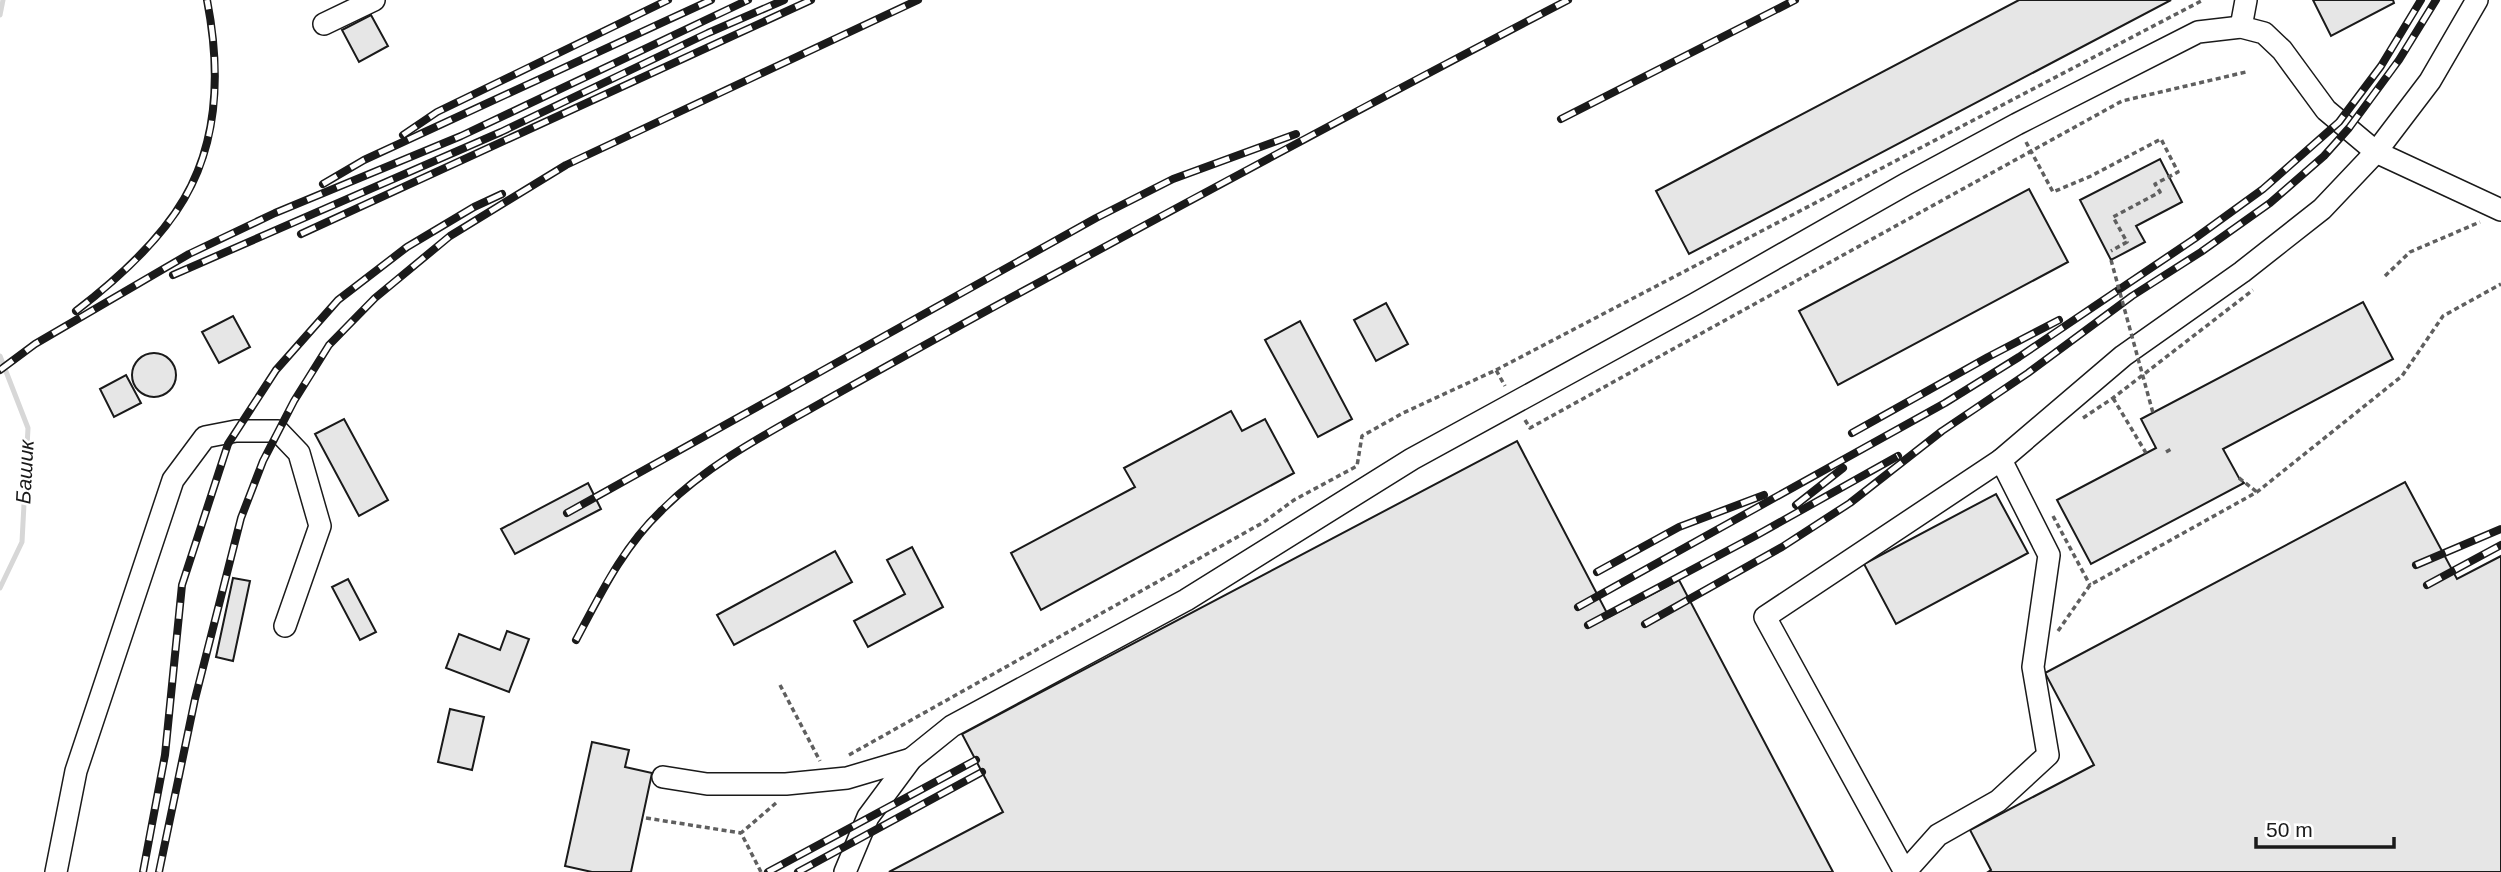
<svg xmlns="http://www.w3.org/2000/svg" width="2501" height="872" viewBox="0 0 2501 872" font-family="Helvetica,sans-serif">
<rect width="100%" height="100%" fill="#fff"/>
<g fill="none" stroke-linecap="round" stroke-linejoin="round">
<g stroke="#d7d7d7" stroke-width="5">
<polyline points="0,15 3,0"/>
<polyline points="0,356 28,428 22,542 0,588"/>
</g>
</g>
<g fill="#e6e6e6" stroke="#1a1a1a" stroke-width="2">
<polygon points="2019,0 2171,0 1689,254 1656,191"/>
<polygon points="2313,0 2393,0 2394,3 2331,36"/>
<polygon points="371,15 388,46 359,62 342,30"/>
<polygon points="2160,159 2182,202 2136,226 2145,242 2111,260 2080,200"/>
<polygon points="2029,189 2068,262 1838,385 1799,311"/>
<polygon points="2363,302 2393,359 2223,449 2239,478 2244,483 2091,564 2057,500 2156,448 2141,419"/>
<polygon points="1386,303 1408,344 1376,361 1354,320"/>
<polygon points="233,316 250,347 219,363 202,332"/>
<polygon points="1300,321 1352,419 1318,437 1265,340"/>
<circle cx="154" cy="375" r="22"/>
<polygon points="126,375 141,403 114,417 100,389"/>
<polygon points="1231,411 1242,431 1265,419 1294,473 1041,610 1011,553 1135,487 1124,468"/>
<polygon points="344,419 388,500 359,516 315,434"/>
<polygon points="1517,441 1609,617 1679,580 1833,872 889,872 1003,812 962,734"/>
<polygon points="2405,482 2457,579 2501,556 2501,872 1988,872 1991,870 1970,830 2094,765 2045,673"/>
<polygon points="588,483 601,509 515,554 501,529"/>
<polygon points="1996,494 2028,553 1896,624 1864,564"/>
<polygon points="912,547 943,607 868,647 854,621 905,594 887,560"/>
<polygon points="835,551 852,582 734,645 717,615"/>
<polygon points="233,578 250,581 233,661 216,657"/>
<polygon points="348,579 376,632 360,640 332,587"/>
<polygon points="507,631 529,639 509,692 446,668 459,634 500,650"/>
<polygon points="450,709 484,717 472,770 438,762"/>
<polygon points="592,742 629,750 625,767 652,773 631,872 592,872 565,866"/>
</g>
<g fill="none" stroke-linecap="round" stroke-linejoin="round">
<defs>
<g id="minor">
<polyline points="324,24 374,0"/>
<polyline points="2241,27 2246,0"/>
<polyline points="663,777 707,784 786,784 847,778 911,759"/>
<polyline points="56,872 76,771 173,480 205,437 236,431 278,431 299,453 320,526 285,626"/>
<polyline points="845,872 868,817 911,759 952,726 1186,600 1412,459 1695,304 1906,184 2017,124 2198,32 2241,27 2264,33 2282,50 2326,110 2376,152 2501,210"/>
<polyline points="1905,872 1938,835 1998,801 2048,755 2033,667 2049,555 2001,460 2123,356 2242,272 2322,209 2376,152 2430,81 2477,0"/>
<polyline points="1905,872 1765,617 2001,460"/>
</g>
</defs>
<use href="#minor" stroke="#1a1a1a" stroke-width="24"/>
<g stroke="#5f5f5f" stroke-width="3.5" stroke-dasharray="5 3.5" stroke-linecap="butt">
<polyline points="2026,142 2053,192 2091,176 2161,139 2178,172 2155,184 2160,192 2113,217 2127,242 2111,251"/>
<polyline points="2385,276 2410,252 2480,222"/>
<polyline points="1496,370 2203,0"/>
<polyline points="2113,398 2146,453"/>
<polyline points="2083,418 2113,398 2253,290"/>
<polyline points="1525,420 1530,428 2122,101 2246,72"/>
<polyline points="2166,452 2173,448"/>
<polyline points="2239,478 2257,492"/>
<polyline points="2053,516 2090,585"/>
<polyline points="2058,631 2090,585 2257,492 2402,376 2443,316 2501,284"/>
<polyline points="780,685 820,761"/>
<polyline points="849,755 1264,522 1294,500 1357,466 1362,436 1403,413 1496,370 1505,386"/>
<polyline points="646,818 741,833"/>
<polyline points="761,872 741,833 776,803"/>
</g>
<use href="#minor" stroke="#fff" stroke-width="21"/>
<defs>
<g id="rail">
<polyline points="1561,119 1795,0"/>
<polyline points="403,135 437,112 668,0"/>
<polyline points="323,184 364,160 711,0"/>
<polyline points="301,234 811,0"/>
<polyline points="173,275 501,132 708,33 784,0"/>
<path d="M76 311C115 281 159 242 184 199 220 138 220 67 207 0"/>
<polyline points="0,370 35,344 189,254 275,213 461,136 748,0"/>
<polyline points="1852,433 1988,357 2059,320"/>
<polyline points="1796,505 1843,468"/>
<polyline points="567,513 1096,218 1173,179 1296,134"/>
<polyline points="2416,565 2501,529"/>
<polyline points="1597,572 1679,527 1764,495"/>
<polyline points="2427,585 2501,545"/>
<polyline points="1578,607 1945,403 2019,357 2194,239 2263,189 2339,122 2381,66 2421,0"/>
<polyline points="1645,624 1782,547 1850,503 1942,431 2028,373 2132,296 2201,252 2270,203 2324,156 2349,128 2399,60 2436,0"/>
<polyline points="1588,625 1757,535 1898,456"/>
<path d="M576 640C601 593 623 547 662 510 703 469 755 440 805 412 863 379 921 347 979 315 1174 209 1370 103 1568 0"/>
<polyline points="143,872 165,755 182,585 228,444 276,370 338,300 407,247 474,207 502,194"/>
<polyline points="159,872 195,699 241,518 263,461 294,401 329,345 375,298 450,236 566,165 918,0"/>
<polyline points="768,872 976,760"/>
<polyline points="798,872 982,772"/>
</g>
</defs>
<use href="#rail" stroke="#1a1a1a" stroke-width="8"/>
<use href="#rail" stroke="#fff" stroke-width="5" stroke-dasharray="16" stroke-linecap="butt"/>
<polyline stroke="#5f5f5f" stroke-width="3.5" stroke-dasharray="5 3.5" stroke-linecap="butt" points="2111,260 2153,413"/>
</g>
<g text-anchor="middle" stroke-width="5" stroke-linejoin="round" paint-order="stroke">
<g font-size="21" font-style="italic" fill="#1a1a1a" stroke="#fff">
<text transform="translate(25 472) rotate(-87)" y="7">Башик</text>
</g>
</g>
<path d="M2256 837v10h138v-10" fill="none" stroke="#1a1a1a" stroke-width="3.5"/>
<text x="2266" y="837" font-size="21" fill="#1a1a1a" stroke="#ffffff" stroke-width="5" paint-order="stroke">50 m</text>
</svg>
